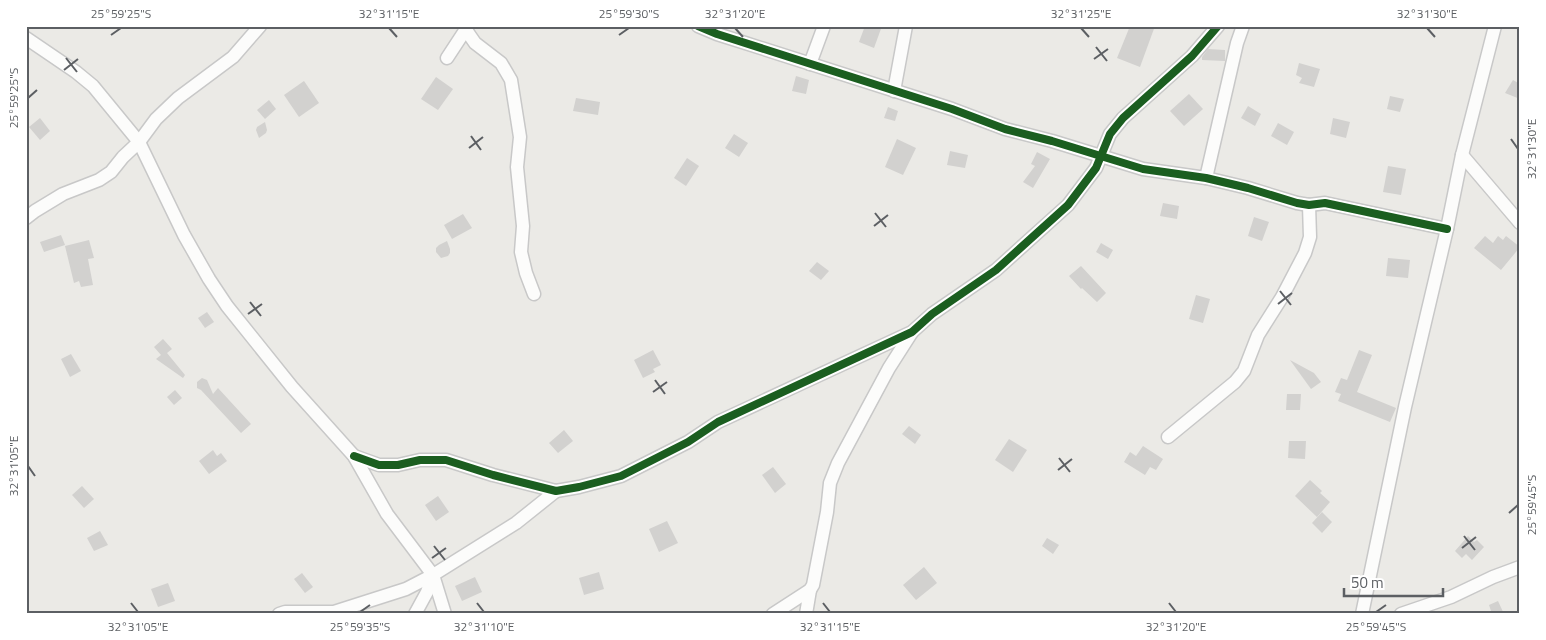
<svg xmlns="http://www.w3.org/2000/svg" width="1546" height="640" viewBox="0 0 1546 640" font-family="'Titillium Web',sans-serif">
<rect width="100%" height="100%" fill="#ebeae6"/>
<g fill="#d2d1cf">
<polygon points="865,26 882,26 874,48 859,42"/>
<polygon points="1130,26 1155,26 1140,67 1117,58"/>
<polygon points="1208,49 1225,50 1225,61 1202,60 1202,57"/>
<polygon points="1299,63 1320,69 1314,87 1299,83 1302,78 1296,75"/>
<polygon points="796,76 809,80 806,94 792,91"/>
<polygon points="436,77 453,89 438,110 421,99"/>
<polygon points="1513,80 1520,84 1520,99 1505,93"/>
<polygon points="304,81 319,103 299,117 284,95"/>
<polygon points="1189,94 1203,109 1184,126 1170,111"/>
<polygon points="1390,96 1404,99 1400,112 1387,109"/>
<polygon points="576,98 600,102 598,115 573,111"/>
<polygon points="269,100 276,109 265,119 257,110"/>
<polygon points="1248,106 1261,114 1255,126 1241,118"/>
<polygon points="888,107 898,111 895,121 884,118"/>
<polygon points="40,118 50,131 40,140 29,127"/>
<polygon points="1333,118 1350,122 1346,138 1330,134"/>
<polygon points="265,122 267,130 266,133 259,138 256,130 257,127"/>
<polygon points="1278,123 1294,132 1287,145 1271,136"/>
<polygon points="734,134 748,143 739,157 725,148"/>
<polygon points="897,139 916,148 903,175 885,167"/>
<polygon points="950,151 968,155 965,168 947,165"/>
<polygon points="1037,152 1050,159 1033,188 1023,182 1035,166 1031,164"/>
<polygon points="687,158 699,166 686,186 674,178"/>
<polygon points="1388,166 1406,169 1401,195 1383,192"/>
<polygon points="1163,203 1179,206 1177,219 1160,216"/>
<polygon points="463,214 472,228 452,239 444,225"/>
<polygon points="1254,217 1269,222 1262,241 1248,236"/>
<polygon points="61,235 65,245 44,252 40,242"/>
<polygon points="1485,236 1493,243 1498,236 1503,240 1506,236 1520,247 1501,270 1474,248"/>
<polygon points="89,240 94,258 88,259 93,285 81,287 79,281 74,283 65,246"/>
<polygon points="447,241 450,249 450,253 448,256 441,258 436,252 436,248 439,245"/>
<polygon points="1101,243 1113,250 1108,259 1096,252"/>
<polygon points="1388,258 1410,260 1408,278 1386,276"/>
<polygon points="817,262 829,271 821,280 809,271"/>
<polygon points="1081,266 1106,293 1097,302 1082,288 1081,289 1069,276"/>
<polygon points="1196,295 1210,299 1203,323 1189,319"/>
<polygon points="207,312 214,322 205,328 198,318"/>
<polygon points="163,339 172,349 167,353 185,375 183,378 156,359 161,355 154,347"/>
<polygon points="653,350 661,365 653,369 655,372 643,378 634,360"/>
<polygon points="1359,350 1372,355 1357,392 1396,408 1390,422 1338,401 1341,394 1335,392 1341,378 1347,380"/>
<polygon points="71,354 81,371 70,377 61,359"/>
<polygon points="1290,360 1314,373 1321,382 1311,389"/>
<polygon points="202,378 207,380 213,394 218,388 251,424 241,433 201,390 197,388 197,382"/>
<polygon points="175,390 182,398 174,405 167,397"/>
<polygon points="1287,394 1301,394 1300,410 1286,410"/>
<polygon points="909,426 921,435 915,444 902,434"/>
<polygon points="564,430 573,441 558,453 549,443"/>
<polygon points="1009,439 1027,450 1013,472 995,460"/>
<polygon points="1289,441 1306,441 1305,459 1288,458"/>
<polygon points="1143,446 1163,459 1156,470 1150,467 1145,475 1124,462 1130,452 1136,456"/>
<polygon points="213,450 217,456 221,453 227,461 209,474 199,461"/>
<polygon points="773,467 786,484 775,493 762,475"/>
<polygon points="1310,480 1322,491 1320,493 1330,502 1317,517 1295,496"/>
<polygon points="82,486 94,499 84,508 72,495"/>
<polygon points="438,496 449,512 436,521 425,505"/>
<polygon points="1322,512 1332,522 1322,533 1312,523"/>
<polygon points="667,521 678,543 659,552 649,529"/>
<polygon points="100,531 108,545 94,551 87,538"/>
<polygon points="1468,536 1474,542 1477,540 1484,547 1472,560 1466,554 1462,558 1455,551"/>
<polygon points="1047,538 1059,545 1053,554 1042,546"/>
<polygon points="924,567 937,583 916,600 903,585"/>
<polygon points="599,572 604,589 584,595 579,578"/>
<polygon points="302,573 313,587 305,593 294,579"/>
<polygon points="475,577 482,592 462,601 455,586"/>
<polygon points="168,583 175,601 158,607 151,589"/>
<polygon points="1498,601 1504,614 1492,614 1489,605"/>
</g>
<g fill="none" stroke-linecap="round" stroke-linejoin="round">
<defs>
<g id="street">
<polyline points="698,26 717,34 952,109 1005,129 1052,141 1143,169 1206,178 1248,188 1297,203 1309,205 1325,203 1447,229"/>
<polyline points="466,30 475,43 501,63 511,80 520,137 517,167 523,226 521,252 526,273 534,294"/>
<polyline points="26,38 76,72 93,86 139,142 184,235 209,279 227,306 292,387 354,456 387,514 433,575 445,614"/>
<polyline points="447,58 468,26"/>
<polyline points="810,64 824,26"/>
<polyline points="894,91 906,26"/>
<polyline points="1462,155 1520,223"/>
<polyline points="1206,178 1237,43 1243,26"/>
<polyline points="26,218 35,211 63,194 99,180 111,172 123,157 139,142 156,119 178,98 233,57 260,26"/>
<polyline points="1168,437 1235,382 1244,371 1258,335 1282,297 1305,253 1310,237 1309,205"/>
<polyline points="354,456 379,465 398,465 420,460 446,460 493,475 556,491 579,487 621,476 688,442 718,422 912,332 932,314 996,270 1068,205 1096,168 1110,134 1123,118 1192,56 1218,26"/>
<polyline points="279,614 285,612 334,612 406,589 433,575 516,523 556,491"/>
<polyline points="415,614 427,592 433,575"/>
<polyline points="773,614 810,590 813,585 827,512 830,483 838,463 889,368 912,332"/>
<polyline points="806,614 810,590"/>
<polyline points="1362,614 1405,407 1447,229 1462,155 1495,26"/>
<polyline points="1401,614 1451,597 1493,577 1520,567"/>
</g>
</defs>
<use href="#street" stroke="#c8c8c8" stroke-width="15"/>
<use href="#street" stroke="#fcfcfb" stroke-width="12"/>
<defs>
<g id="cycleway">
<polyline points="698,26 717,34 952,109 1005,129 1052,141 1143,169 1206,178 1248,188 1297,203 1309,205 1325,203 1447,229"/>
<polyline points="354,456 379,465 398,465 420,460 446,460 493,475 556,491 579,487 621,476 688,442 718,422 912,332 932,314 996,270 1068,205 1096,168 1110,134 1123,118 1192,56 1218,26"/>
</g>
</defs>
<use href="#cycleway" stroke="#fff" stroke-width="11"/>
<use href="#cycleway" stroke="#1b5e20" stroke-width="8"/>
</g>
<path fill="none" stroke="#5c5f63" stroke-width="2" d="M389 28 397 37M735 28 743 37M1081 28 1089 37M1427 28 1435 37M111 35 121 28M619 35 629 28M1096 47 1107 61M66 58 77 72M1094 59 1108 49M64 70 78 59M28 98 37 90M471 136 481 150M1511 139 1518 149M469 148 483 137M875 213 886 227M874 226 888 215M1280 291 1291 305M250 302 261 316M1278 304 1292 293M248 314 262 304M655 380 665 394M653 392 667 382M1059 458 1070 472M28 466 35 476M1058 470 1072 459M1509 513 1518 505M1464 536 1475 550M434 546 445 560M1462 548 1476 537M432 558 446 548M131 603 138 612M477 603 484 612M823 603 830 612M1169 603 1176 612M360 612 370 605M1376 612 1386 605"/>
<rect width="1546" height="640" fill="none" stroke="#ffffff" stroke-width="55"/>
<path d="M1344 588v8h99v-8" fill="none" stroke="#5c5f63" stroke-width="2.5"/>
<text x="1351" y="588" font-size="15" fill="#5c5f63" stroke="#ffffff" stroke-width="4" paint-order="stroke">50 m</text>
<rect x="28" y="28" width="1490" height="584" fill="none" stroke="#5c5f63" stroke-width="2"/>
<g font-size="12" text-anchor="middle" fill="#5c5f63">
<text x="121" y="18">25°59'25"S</text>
<text x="389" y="18">32°31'15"E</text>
<text x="629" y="18">25°59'30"S</text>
<text x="735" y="18">32°31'20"E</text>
<text x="1081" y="18">32°31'25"E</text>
<text x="1427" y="18">32°31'30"E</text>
<text transform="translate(14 98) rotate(-90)" y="4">25°59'25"S</text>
<text transform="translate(1532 149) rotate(-90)" y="4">32°31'30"E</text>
<text transform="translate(14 466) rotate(-90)" y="4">32°31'05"E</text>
<text transform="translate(1532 505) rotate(-90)" y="4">25°59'45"S</text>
<text x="138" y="631">32°31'05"E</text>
<text x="360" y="631">25°59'35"S</text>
<text x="484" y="631">32°31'10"E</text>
<text x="830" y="631">32°31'15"E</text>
<text x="1176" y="631">32°31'20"E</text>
<text x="1376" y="631">25°59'45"S</text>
</g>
</svg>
